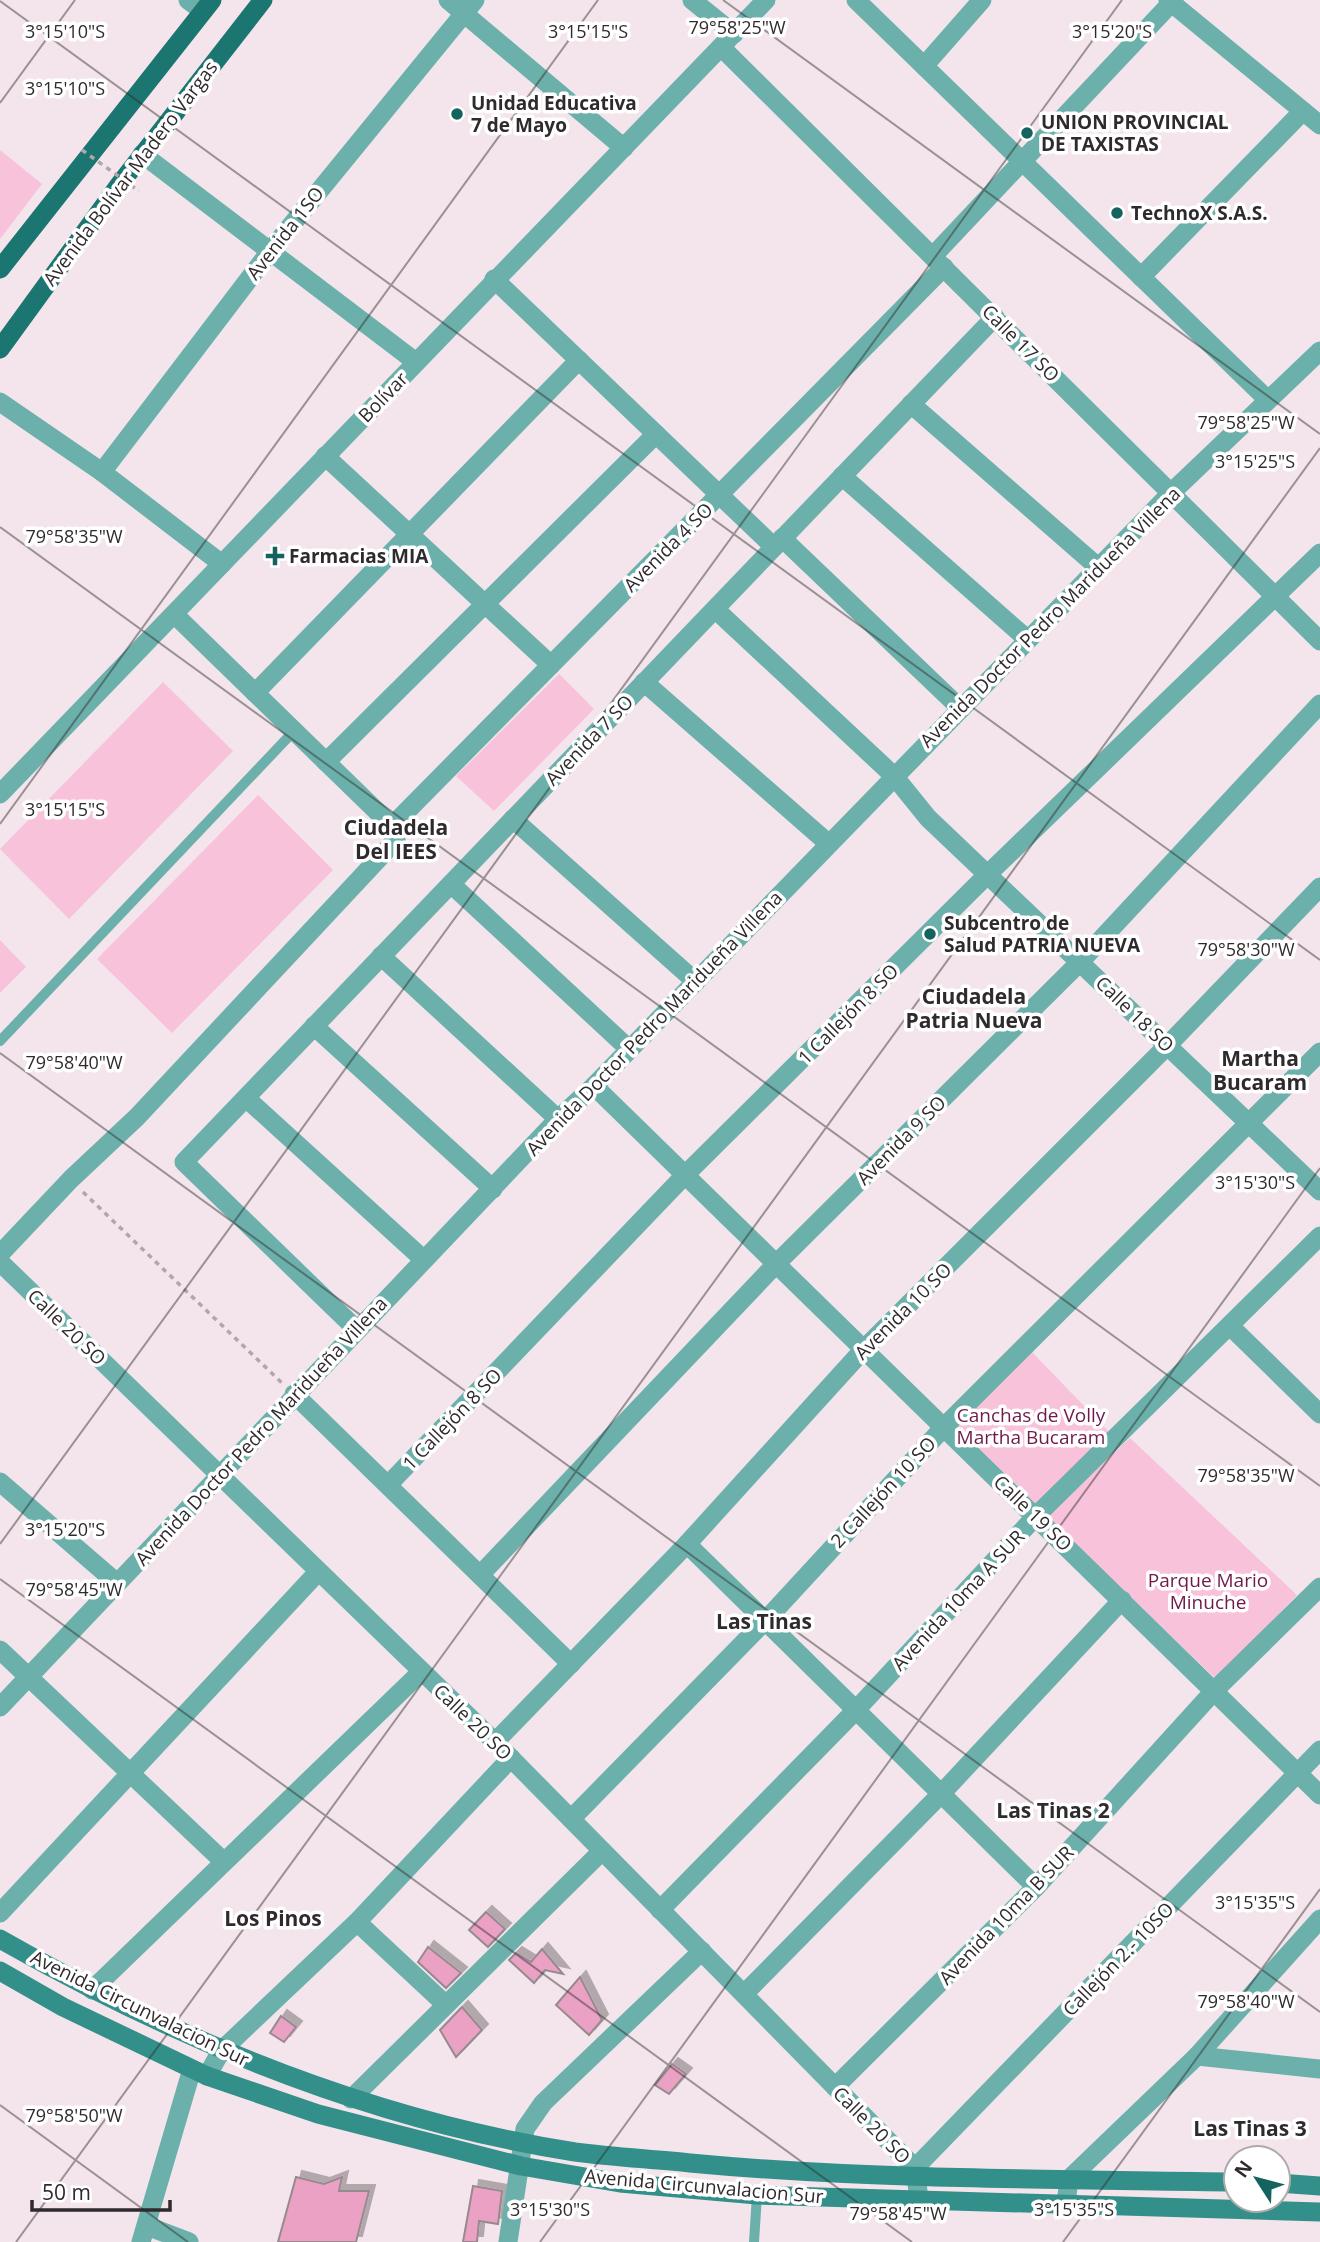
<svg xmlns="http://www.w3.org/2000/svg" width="1320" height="2242" viewBox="0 0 1320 2242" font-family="'Open Sans',sans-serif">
<defs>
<filter id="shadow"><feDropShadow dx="6" dy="-6" stdDeviation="0" flood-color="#0004"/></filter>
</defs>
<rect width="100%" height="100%" fill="#f3e5eb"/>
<g fill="#f9c2db">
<polygon points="0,150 42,184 0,239"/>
<polygon points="559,674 594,709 494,811 456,776"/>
<polygon points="163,682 233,751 69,919 0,849"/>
<polygon points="258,795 333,870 172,1033 97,959"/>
<polygon points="0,940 26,967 0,993"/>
<polygon points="1031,1351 1112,1435 1037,1506 956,1428"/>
<polygon points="1130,1438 1297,1595 1216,1679 1046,1517"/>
</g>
<g fill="#eba1c4" stroke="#968a8f" stroke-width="2" filter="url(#shadow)">
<polygon points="486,1912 505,1929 488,1947 469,1930"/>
<polygon points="428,1947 461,1973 446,1988 418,1962"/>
<polygon points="542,1949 563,1974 545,1970 534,1983 509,1960 516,1953 531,1962"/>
<polygon points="580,1977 602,2020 589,2035 556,2005"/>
<polygon points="462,2007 482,2030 456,2057 440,2030"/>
<polygon points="281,2016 296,2027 284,2042 270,2033"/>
<polygon points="672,2064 686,2074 669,2094 655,2085"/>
<polygon points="296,2177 324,2184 342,2177 339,2191 369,2191 356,2242 278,2242"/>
<polygon points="473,2186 502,2191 498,2224 479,2221 477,2242 463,2242"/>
</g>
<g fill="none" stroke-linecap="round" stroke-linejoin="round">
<polyline stroke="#b1a6ab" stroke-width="3.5" stroke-dasharray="5 5" stroke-linecap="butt" points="83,1192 282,1383"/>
<g stroke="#6bb0aa" stroke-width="10">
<polyline points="0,1041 294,731"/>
<polyline points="754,2242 757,2195"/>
</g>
<g stroke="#6bb0aa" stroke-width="19">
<polyline points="188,0 203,11"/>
<polyline points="448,0 624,148"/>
<polyline points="692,0 734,34"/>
<polyline points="856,0 1268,400"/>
<polyline points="1168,0 1320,125"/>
<polyline points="721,47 1320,641"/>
<polyline points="924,66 982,0"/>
<polyline points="142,154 416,362"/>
<polyline points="933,256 1174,0"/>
<polyline points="1141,277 1303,111"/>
<polyline points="494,279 774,547"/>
<polyline points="0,402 102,472 222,564"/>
<polyline points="911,404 1099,568"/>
<polyline points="325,456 551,665"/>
<polyline points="102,472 271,250 475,0"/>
<polyline points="842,476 1027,639"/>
<polyline points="782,538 960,708"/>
<polyline points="715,609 894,776 928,818 1320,1191"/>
<polyline points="644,682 829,844"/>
<polyline points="255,693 579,360"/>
<polyline points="326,762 656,434"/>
<polyline points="513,819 696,982"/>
<polyline points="392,826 944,267"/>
<polyline points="451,884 628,1048"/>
<polyline points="381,956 558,1119"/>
<polyline points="314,1026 493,1189"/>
<polyline points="594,1086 1320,1795"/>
<polyline points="246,1098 423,1259"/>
<polyline points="0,1254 71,1179 137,1117 396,840 392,826 174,614"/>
<polyline points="0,1262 495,1742 915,2168 919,2199"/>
<polyline points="1231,1327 1320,1414"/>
<polyline points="356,1329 184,1162 995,317"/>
<polyline points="294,1394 571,1664"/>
<polyline points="0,1482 117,1583"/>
<polyline points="388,1485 685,1175 988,874 1320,553"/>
<polyline points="687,1544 1036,1887"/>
<polyline points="480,1575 776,1264 1080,962 1320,704"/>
<polyline points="0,1650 223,1861"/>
<polyline points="0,1707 558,1119 594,1086 1172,492 1320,351"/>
<polyline points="495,1742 687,1544 864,1349 1168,1045 1320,887"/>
<polyline points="571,1819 764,1622 944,1427 1320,1052"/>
<polyline points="660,1910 855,1711 1036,1516 1320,1236"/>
<polyline points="0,1913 318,1572"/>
<polyline points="357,1922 445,2004"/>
<polyline points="92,1990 421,1672"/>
<polyline points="744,1994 941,1794 1122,1600"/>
<polyline points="1197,2056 1320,2069"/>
<polyline points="207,2076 221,2051 357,1922 511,1758"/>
<polyline points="835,2087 1036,1887 1215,1690 1320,1587"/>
<polyline points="351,2099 602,1851"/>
<polyline points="915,2168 1320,1750"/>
<polyline points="1066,2204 1069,2179 1197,2056 1320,1919"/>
<polyline points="147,2226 189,2242"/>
<polyline points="141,2242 192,2069"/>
<polyline points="508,2242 525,2129 543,2103 702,1951"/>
</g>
<polyline stroke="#6bb0aa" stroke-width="19" points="0,794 766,0"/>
<g stroke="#338f89" stroke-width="19">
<path d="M0 1939C179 2041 371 2120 575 2152 613 2157 652 2159 690 2163 871 2180 1054 2179 1236 2182"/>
<polyline points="0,1971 63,2007 207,2076 318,2114 521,2166 620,2183 757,2195 1320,2212"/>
<polyline points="1278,2183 1320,2186"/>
</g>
<g stroke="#1b7570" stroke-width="19">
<polyline points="0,269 212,0"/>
<polyline points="0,349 119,185 263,0"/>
</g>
<polyline stroke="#b1a6ab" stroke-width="3.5" stroke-dasharray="5 5" stroke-linecap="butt" points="82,150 139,191"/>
</g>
<path fill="none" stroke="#2f2a2d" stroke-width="2" stroke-opacity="0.45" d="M723 0 1320 434M0 1 1320 960M0 103 75 0M0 527 1320 1486M0 824 598 0M0 1053 1320 2012M0 1544 1122 0M0 1579 912 2242M0 2105 188 2242M16 2242 1320 448M540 2242 1320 1168M1063 2242 1320 1889"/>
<g fill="#15635f" stroke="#fff" stroke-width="2.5">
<circle cx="457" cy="114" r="7"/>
<circle cx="1027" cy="133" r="7"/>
<circle cx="1117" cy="213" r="7"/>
<path d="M271.5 545.5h7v7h7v7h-7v7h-7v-7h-7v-7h7z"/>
<circle cx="930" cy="934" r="7"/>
</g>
<g text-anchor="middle" stroke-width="7" stroke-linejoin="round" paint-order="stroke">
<g font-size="19" font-weight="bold" fill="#2f2a2d" stroke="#fff" text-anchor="start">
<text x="471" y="110">Unidad Educativa<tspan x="471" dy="22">7 de Mayo</tspan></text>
<text x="1041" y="129">UNION PROVINCIAL<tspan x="1041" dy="22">DE TAXISTAS</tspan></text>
<text x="1131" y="220">TechnoX S.A.S.</text>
<text x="289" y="563">Farmacias MIA</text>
<text x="944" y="930">Subcentro de<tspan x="944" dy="22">Salud PATRIA NUEVA</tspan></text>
</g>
<g font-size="19" fill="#2f2a2d" stroke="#fff">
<text transform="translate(130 173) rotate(-53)" y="7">Avenida Bolívar Madero Vargas</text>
<text transform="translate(285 233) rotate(-52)" y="7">Avenida 1SO</text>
<text transform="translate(1021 343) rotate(45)" y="7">Calle 17 SO</text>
<text transform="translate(383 397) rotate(-46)" y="7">Bolívar</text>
<text transform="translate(668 547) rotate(-45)" y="7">Avenida 4 SO</text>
<text transform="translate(1050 617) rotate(-45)" y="7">Avenida Doctor Pedro Maridueña Villena</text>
<text transform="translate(589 740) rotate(-46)" y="7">Avenida 7 SO</text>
<text transform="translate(848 1014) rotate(-45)" y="7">1 Callejón 8 SO</text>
<text transform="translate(1135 1014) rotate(44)" y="7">Calle 18 SO</text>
<text transform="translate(654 1023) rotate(-46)" y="7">Avenida Doctor Pedro Maridueña Villena</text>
<text transform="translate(901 1140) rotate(-45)" y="7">Avenida 9 SO</text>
<text transform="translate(903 1311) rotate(-45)" y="7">Avenida 10 SO</text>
<text transform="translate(67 1327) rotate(44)" y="7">Calle 20 SO</text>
<text transform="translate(452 1419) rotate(-46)" y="7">1 Callejón 8 SO</text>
<text transform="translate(261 1431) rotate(-47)" y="7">Avenida Doctor Pedro Maridueña Villena</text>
<text transform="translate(883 1492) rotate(-47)" y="7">2 Callejón 10 SO</text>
<text transform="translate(1033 1513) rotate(44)" y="7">Calle 19 SO</text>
<text transform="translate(958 1600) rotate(-47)" y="7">Avenida 10ma A SUR</text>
<text transform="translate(473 1722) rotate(44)" y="7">Calle 20 SO</text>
<text transform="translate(1006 1915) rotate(-46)" y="7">Avenida 10ma B SUR</text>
<text transform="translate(1118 1959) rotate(-46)" y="7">Callejón 2.- 10SO</text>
<text transform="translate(140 2008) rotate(26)" y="7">Avenida Circunvalacion Sur</text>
<text transform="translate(872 2125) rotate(45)" y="7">Calle 20 SO</text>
<text transform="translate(704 2186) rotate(5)" y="7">Avenida Circunvalacion Sur</text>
</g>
<g font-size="19" fill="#6f1a4b" stroke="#fff">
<text x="1031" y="1422">Canchas de Volly<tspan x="1031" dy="22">Martha Bucaram</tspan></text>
<text x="1208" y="1587">Parque Mario<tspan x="1208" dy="22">Minuche</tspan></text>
</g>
<g font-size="21" font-weight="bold" fill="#2f2a2d" stroke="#fff">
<text x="396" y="835">Ciudadela<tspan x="396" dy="24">Del IEES</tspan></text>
<text x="974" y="1004">Ciudadela<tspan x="974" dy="24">Patria Nueva</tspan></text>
<text x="1260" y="1066">Martha<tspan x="1260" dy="24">Bucaram</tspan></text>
<text x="764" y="1629">Las Tinas</text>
<text x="1053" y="1818">Las Tinas 2</text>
<text x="273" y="1926">Los Pinos</text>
<text x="1250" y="2136">Las Tinas 3</text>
</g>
</g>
<g font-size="18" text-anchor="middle" fill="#2f2a2d" stroke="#fff" stroke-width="7" stroke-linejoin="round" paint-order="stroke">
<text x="737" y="34">79°58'25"W</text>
<text x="65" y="38">3°15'10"S</text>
<text x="588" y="38">3°15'15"S</text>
<text x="1112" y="38">3°15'20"S</text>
<text x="65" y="95">3°15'10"S</text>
<text x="1246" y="429">79°58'25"W</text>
<text x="1255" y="468">3°15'25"S</text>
<text x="74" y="543">79°58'35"W</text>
<text x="65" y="816">3°15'15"S</text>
<text x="1246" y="956">79°58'30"W</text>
<text x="74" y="1069">79°58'40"W</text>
<text x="1255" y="1189">3°15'30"S</text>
<text x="1246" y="1482">79°58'35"W</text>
<text x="65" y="1536">3°15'20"S</text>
<text x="74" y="1596">79°58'45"W</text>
<text x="1255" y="1909">3°15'35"S</text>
<text x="1246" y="2008">79°58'40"W</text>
<text x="74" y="2122">79°58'50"W</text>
<text x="550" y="2216">3°15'30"S</text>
<text x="1074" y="2216">3°15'35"S</text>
<text x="898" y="2220">79°58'45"W</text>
</g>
<g transform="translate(1257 2179) rotate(306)"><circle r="33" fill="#ffffff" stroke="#acaaab" stroke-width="2"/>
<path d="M0-5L12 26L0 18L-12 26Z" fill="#15635f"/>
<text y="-10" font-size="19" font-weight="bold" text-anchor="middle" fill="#2f2a2d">N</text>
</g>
<path d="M32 2200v10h138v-10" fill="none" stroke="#2f2a2d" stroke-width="3.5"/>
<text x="42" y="2200" font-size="21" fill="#2f2a2d" stroke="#ffffff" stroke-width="5" paint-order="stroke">50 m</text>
</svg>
